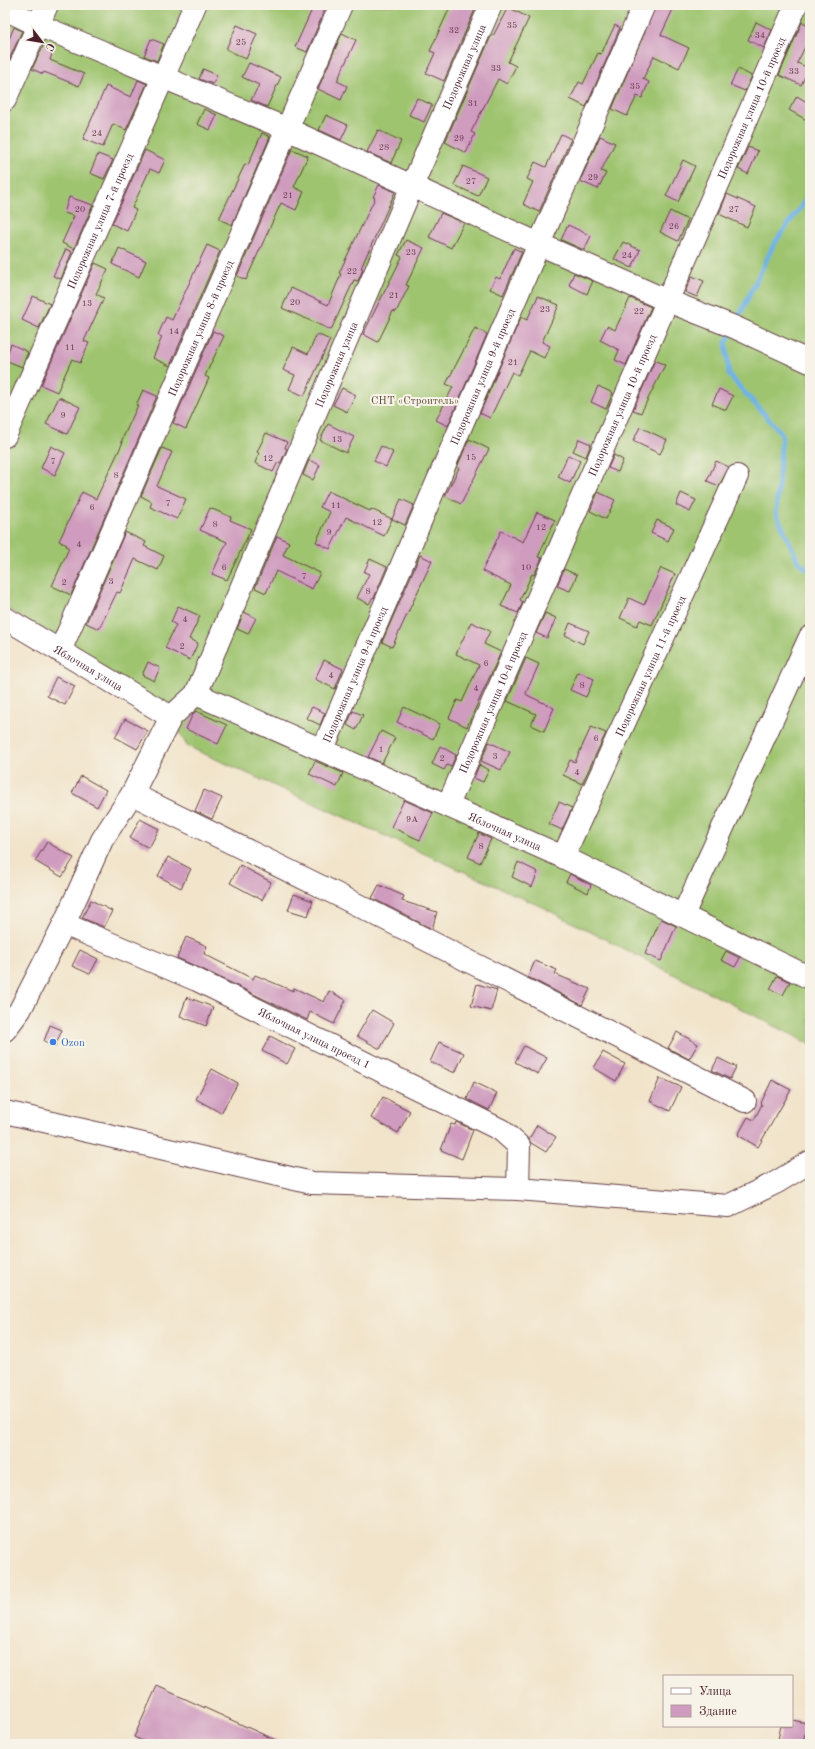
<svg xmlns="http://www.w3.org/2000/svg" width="815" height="1749" viewBox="0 0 815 1749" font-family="'Old Standard TT',serif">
<rect width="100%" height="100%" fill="#f7f3e8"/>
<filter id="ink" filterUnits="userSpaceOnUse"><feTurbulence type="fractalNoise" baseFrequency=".025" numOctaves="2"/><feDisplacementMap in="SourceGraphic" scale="8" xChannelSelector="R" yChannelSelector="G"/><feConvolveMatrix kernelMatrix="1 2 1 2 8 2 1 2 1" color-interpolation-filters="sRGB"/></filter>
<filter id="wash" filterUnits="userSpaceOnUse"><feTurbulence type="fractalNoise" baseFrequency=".012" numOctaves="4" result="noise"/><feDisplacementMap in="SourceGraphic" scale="16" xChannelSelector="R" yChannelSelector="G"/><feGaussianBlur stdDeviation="0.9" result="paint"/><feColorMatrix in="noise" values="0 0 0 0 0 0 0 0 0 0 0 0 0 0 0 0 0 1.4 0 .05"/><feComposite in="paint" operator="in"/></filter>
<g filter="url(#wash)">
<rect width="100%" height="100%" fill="#f1e4ca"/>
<polygon fill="#9fc46f" stroke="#74724d" points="5,5 810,5 810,1044 544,908 187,746 166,707 5,607"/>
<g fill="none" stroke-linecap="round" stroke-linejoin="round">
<g stroke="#6fb2e4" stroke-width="5">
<polyline points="736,323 774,244 810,194"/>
<polyline points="732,332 726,343 729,375 782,434 776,513 798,561 810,571"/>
</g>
</g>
<g id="blocks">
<g fill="#cf9bbe">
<polygon points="314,5 321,5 326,7 307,52 295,47"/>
<polygon points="451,5 477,5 444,81 426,73 435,53 430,51"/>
<polygon points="656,5 675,5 661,35 689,48 679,68 654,56 643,79 649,82 642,98 637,96 627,116 612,109"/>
<polygon points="508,7 529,18 508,62 516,66 507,84 498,79 471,132 475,134 466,153 445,142 491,36 493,36"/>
<polygon points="756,22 772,30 764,48 748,40"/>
<polygon points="802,22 810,25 810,37 797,63 809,68 801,85 779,75"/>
<polygon points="237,25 257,34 246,59 226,49"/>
<polygon points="615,25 620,28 586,107 570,99 579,82 583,84 598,53 601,54"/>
<polygon points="14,27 22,31 9,60 5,58 5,49"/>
<polygon points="342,33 356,40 337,81 347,86 341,100 318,89"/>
<polygon points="151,39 164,44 157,61 144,56"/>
<polygon points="44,44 54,48 50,60 84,74 79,86 44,72 43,74 32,69"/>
<polygon points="249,63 281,77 267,107 251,100 259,85 242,77"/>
<polygon points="203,69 217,75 213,84 199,79"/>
<polygon points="738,69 752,76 745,91 730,85"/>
<polygon points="138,80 147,84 126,130 113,124 103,147 83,139 106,86 131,97"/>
<polygon points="797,96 810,104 810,122 789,110"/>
<polygon points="417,98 432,105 424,122 409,115"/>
<polygon points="204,109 217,115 210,130 197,124"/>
<polygon points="326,115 348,125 341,140 319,130"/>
<polygon points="378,130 401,141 391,163 367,152"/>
<polygon points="262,133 270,137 232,225 219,219 245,164 248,165"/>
<polygon points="561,134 571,139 539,212 523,204 533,182 527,179 535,162 546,167"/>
<polygon points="600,136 615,143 601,171 606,173 598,189 580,181"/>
<polygon points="748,147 758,151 748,174 738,169"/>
<polygon points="292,149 308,156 294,187 304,192 296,210 281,203 246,280 237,276"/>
<polygon points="145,150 165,160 159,173 150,169 132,208 136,210 127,231 112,224"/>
<polygon points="98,154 113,160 104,179 90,173"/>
<polygon points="683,160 695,166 678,202 666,196"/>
<polygon points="463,166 487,177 478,196 454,185"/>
<polygon points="379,185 395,192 361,268 363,269 358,281 354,280 331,330 282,308 291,288 328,305 341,274 339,273 375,198 373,197"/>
<polygon points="727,194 756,207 747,227 719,214"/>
<polygon points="69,197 93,205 74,249 62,243 74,216 64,213"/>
<polygon points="670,211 688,220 678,241 660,232"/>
<polygon points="441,213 464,223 451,248 429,237"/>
<polygon points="568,225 591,236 584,250 561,240"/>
<polygon points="406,240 424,248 406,285 409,286 396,312 393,311 378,342 363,334 402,257 398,255"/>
<polygon points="623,242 640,250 632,268 614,259"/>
<polygon points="207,245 220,251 170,366 153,358 162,337 158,335 166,317 172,320"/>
<polygon points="119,248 146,261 139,277 112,264"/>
<polygon points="514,248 522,252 503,295 490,289 496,277 500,279"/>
<polygon points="66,249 72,252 61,279 53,276"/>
<polygon points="95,263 108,269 96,294 104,298 84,341 89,343 80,363 72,359 57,392 41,385"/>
<polygon points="574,273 593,281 587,294 569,285"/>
<polygon points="692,276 704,281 697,297 685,292"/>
<polygon points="33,296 50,304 39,328 22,320"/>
<polygon points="538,296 559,305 542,342 550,346 544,358 530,351 518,375 512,372 490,418 480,413 521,317 527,320"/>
<polygon points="630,298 651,307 626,365 615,360 619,350 600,340 607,326 615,330"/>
<polygon points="475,328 487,334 448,426 436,420 453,387 446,384"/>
<polygon points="213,331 224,336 205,376 209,378 186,429 173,423"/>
<polygon points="317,334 330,340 304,396 289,389 295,375 283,370 293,347 308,354"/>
<polygon points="11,344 28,352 22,367 5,360"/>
<polygon points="655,360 665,365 641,413 633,410"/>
<polygon points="598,386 613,393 606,409 591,402"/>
<polygon points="342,388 356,395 347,412 333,405"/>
<polygon points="719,389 733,396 726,410 712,404"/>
<polygon points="143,390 157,396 71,595 52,586 69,548 66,546 67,545 59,541 82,492 96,499 123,442 121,442 138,405 136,405"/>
<polygon points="59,397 80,407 67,434 46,424"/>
<polygon points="328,424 354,437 346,453 320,440"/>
<polygon points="640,427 667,440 660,454 633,441"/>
<polygon points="266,433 287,442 285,448 287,449 280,464 278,462 273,472 255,463 259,453 257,452"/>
<polygon points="469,439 489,449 461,504 445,496 459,468 457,467"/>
<polygon points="579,439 591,444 586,457 573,451"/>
<polygon points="51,446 65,453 55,475 41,468"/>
<polygon points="381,446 393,452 386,467 374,461"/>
<polygon points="162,448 172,452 157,486 186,499 177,519 150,507 152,502 141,496"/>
<polygon points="568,455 580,461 570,483 558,477"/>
<polygon points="614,455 623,460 618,472 608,468"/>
<polygon points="309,460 320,465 313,480 303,475"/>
<polygon points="716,461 729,467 719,486 707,481"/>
<polygon points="328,491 370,511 371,509 392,519 384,536 346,517 330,549 316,542 330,512 320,507"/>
<polygon points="598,492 615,500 606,519 590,511"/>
<polygon points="681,493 696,500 690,512 676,505"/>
<polygon points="401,499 414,505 405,525 392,519"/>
<polygon points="210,508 231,517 230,520 251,529 227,580 212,574 227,542 200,530"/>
<polygon points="537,512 555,520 538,557 542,558 534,575 532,574 520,600 523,602 518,613 501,606 511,585 482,571 501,531 523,542"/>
<polygon points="657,520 674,528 668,541 651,533"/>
<polygon points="125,532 146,542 144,546 164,556 158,570 135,559 120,593 117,592 99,629 86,623"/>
<polygon points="277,536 289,542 283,555 320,573 312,589 276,571 266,593 255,588"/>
<polygon points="420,555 432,561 392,647 382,642"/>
<polygon points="370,559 387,567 374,598 373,597 369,604 357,598 369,574 364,572"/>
<polygon points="661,568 675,574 652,625 640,620 637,626 620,618 629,598 644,605"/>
<polygon points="564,569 577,575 570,591 557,586"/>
<polygon points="178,606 200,616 189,639 198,643 190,660 165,648 176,625 171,622"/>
<polygon points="244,612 256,618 248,634 237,629"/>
<polygon points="545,613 556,618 547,638 536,633"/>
<polygon points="471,622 490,631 484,644 501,652 467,727 449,718 457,700 462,702 479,665 456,654"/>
<polygon points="570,623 589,631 583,644 565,635"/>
<polygon points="526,658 539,664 526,693 527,695 554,708 544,731 531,725 536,714 507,701"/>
<polygon points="324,660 343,669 335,689 315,679"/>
<polygon points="148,662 160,668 154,681 142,675"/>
<polygon points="578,672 594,679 586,697 570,690"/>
<polygon points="56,677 75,686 65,705 47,696"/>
<polygon points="312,707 325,713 320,725 306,718"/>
<polygon points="404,707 440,724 433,739 397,722"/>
<polygon points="196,711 227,725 218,744 186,729 193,714"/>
<polygon points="353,711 363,715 356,730 347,725"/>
<polygon points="125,719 148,731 137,749 115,737"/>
<polygon points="591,727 606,733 582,784 563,775 570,760 575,762"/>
<polygon points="381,731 395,738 382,763 368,757"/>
<polygon points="489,742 510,752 501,770 481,761"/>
<polygon points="440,746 456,755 451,767 447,765 444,770 432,764"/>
<polygon points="315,761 343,773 337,787 309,774"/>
<polygon points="479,765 489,770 483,782 474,778"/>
<polygon points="81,776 106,790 97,807 72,793"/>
<polygon points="204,790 222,798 212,819 195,811"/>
<polygon points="404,800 433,813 420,840 391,827"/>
<polygon points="559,802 572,808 562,830 549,824"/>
<polygon points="140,819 159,829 149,848 130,838"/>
<polygon points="479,833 491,839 480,863 468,857"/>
<polygon points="47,842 74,858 62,877 35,861"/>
<polygon points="168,857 191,869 181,888 158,876"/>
<polygon points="518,862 538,872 532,887 512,877"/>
<polygon points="240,865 271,882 262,900 230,883"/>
<polygon points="570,874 591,885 588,893 566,882"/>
<polygon points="379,885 404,896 402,901 437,912 432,929 372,898"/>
<polygon points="294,894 313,901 308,916 288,910"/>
<polygon points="91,900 112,911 104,927 82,918"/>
<polygon points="661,919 676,926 661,961 645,954"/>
<polygon points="186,937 207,946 204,954 253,979 255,975 293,991 294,988 324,1002 329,991 346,1000 334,1024 310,1012 307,1020 202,969 177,958"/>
<polygon points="80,950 98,959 90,974 72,966"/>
<polygon points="726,951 740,958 735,967 721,960"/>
<polygon points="535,961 557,970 555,974 590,989 582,1005 528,977"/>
<polygon points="777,976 790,982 783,995 770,989"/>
<polygon points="477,984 497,990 491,1011 471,1006"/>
<polygon points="187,997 213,1007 206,1026 180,1016"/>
<polygon points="372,1010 394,1023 380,1049 357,1036"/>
<polygon points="50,1025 62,1030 55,1046 44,1041"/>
<polygon points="677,1032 698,1044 689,1059 668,1048"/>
<polygon points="270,1036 295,1049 287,1064 262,1051"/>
<polygon points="439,1042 464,1053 455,1073 430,1062"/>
<polygon points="524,1046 547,1058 538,1074 515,1062"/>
<polygon points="603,1052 625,1064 616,1081 594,1068"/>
<polygon points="718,1058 736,1067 730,1079 712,1070"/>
<polygon points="212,1069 238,1083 221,1113 196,1099"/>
<polygon points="660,1078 681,1087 670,1111 650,1101"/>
<polygon points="772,1080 791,1090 758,1147 738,1135 748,1117 754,1120 762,1104 761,1103"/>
<polygon points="474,1082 497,1093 489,1110 467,1099"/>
<polygon points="383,1097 410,1111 398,1133 371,1118"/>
<polygon points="456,1122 473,1130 462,1159 441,1150 451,1124 455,1125"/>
<polygon points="537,1125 556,1137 546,1152 531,1143 529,1139"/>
<polygon points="157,1686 284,1744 149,1744 134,1737"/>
<polygon points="792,1720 807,1723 803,1744 777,1744 781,1726 792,1726"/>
</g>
</g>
</g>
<g filter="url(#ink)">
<use href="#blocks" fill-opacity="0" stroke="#633d43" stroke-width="1"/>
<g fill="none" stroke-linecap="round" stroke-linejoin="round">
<defs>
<g id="minor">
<polyline points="5,9 38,25 287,129 539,244 668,301 734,327 810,362"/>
<polyline points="5,100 47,5"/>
<path id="s1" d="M5 436 195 5"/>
<path id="s2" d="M5 618 171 717"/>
<path id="s3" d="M60 651 341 5"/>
<path id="s4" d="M196 694 563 857 810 978"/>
<path id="s5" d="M323 749 539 244 644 5"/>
<polyline points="132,794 334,893 745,1101"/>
<path id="s6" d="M448 805 796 5"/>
<path id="s7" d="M563 857 737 476"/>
<polyline points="683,915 810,637"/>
<path id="s8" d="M64 924 197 980 501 1130 519 1146 518 1189"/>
<path id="s9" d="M5 1030 20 1010 64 924 102 840 132 794 171 717 196 694 412 186 491 5"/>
<polyline points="5,1112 312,1183 518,1189 728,1206 777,1182 810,1162"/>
</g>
</defs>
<use href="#minor" stroke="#633d43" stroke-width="24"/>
<use href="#minor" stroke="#fff" stroke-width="22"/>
</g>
</g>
<circle fill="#3f7fe0" stroke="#f7f3e8" stroke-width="1.5" cx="53" cy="1042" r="4"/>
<g text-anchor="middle" stroke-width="4" stroke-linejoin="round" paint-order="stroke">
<g font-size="9" fill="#6b3e50">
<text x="512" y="28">35</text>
<text x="454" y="33">32</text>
<text x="760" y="38">34</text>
<text x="241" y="45">25</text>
<text x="496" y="71">33</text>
<text x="794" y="74">33</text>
<text x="635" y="89">35</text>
<text x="473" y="106">31</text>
<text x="97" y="136">24</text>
<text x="459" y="141">29</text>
<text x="384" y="150">28</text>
<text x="593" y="180">29</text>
<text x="471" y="184">27</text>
<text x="288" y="198">21</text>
<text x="80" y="212">20</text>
<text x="734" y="212">27</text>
<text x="674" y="229">26</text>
<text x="411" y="255">23</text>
<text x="627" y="258">24</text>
<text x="352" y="274">22</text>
<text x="394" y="298">21</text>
<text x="295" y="305">20</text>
<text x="87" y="306">13</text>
<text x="545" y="312">23</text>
<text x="639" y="314">22</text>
<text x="174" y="334">14</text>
<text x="70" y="350">11</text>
<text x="513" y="365">21</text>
<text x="63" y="418">9</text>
<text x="337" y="442">13</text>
<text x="471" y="460">15</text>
<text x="268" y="461">12</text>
<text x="53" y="464">7</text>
<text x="116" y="478">8</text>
<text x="168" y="506">7</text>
<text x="336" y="508">11</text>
<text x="92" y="510">6</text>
<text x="377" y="525">12</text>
<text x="215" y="527">8</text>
<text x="541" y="530">12</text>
<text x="329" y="535">9</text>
<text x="79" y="547">4</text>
<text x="224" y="570">6</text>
<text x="526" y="570">10</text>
<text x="304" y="579">7</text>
<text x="111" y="584">3</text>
<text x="64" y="585">2</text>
<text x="368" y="594">8</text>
<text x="185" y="622">4</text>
<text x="182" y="649">2</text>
<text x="486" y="666">6</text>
<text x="331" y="678">4</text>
<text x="582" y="688">8</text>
<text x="476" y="691">4</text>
<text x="596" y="741">6</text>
<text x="381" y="752">1</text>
<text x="495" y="759">3</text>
<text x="442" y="761">2</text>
<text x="577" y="775">4</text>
<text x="412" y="822">9А</text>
<text x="481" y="849">8</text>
</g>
<g font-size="11" fill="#4a1f2b" stroke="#f7f3e8">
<text dy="4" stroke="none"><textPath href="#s9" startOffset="1071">Подорожная улица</textPath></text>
<text dy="4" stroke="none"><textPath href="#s6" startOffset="760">Подорожная улица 10-й проезд</textPath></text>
<text dy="4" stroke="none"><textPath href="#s1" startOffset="235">Подорожная улица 7-й проезд</textPath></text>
<text dy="4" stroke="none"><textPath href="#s3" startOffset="352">Подорожная улица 8-й проезд</textPath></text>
<text dy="4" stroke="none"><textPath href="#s9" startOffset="747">Подорожная улица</textPath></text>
<text dy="4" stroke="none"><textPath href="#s5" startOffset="405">Подорожная улица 9-й проезд</textPath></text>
<text dy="4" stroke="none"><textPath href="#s6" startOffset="436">Подорожная улица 10-й проезд</textPath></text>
<text dy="4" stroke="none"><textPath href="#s7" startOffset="210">Подорожная улица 11-й проезд</textPath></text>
<text dy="4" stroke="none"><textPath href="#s2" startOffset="97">Яблочная улица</textPath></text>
<text dy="4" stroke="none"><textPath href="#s5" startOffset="81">Подорожная улица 9-й проезд</textPath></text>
<text dy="4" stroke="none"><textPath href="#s6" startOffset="112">Подорожная улица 10-й проезд</textPath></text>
<text dy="4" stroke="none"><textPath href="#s4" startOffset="338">Яблочная улица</textPath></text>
<text dy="4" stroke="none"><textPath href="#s8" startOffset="275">Яблочная улица проезд 1</textPath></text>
</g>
<g font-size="11" fill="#64513f" stroke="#f7f3e8">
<text x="415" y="404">СНТ «Строитель»</text>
</g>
<g font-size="11" fill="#366cbe" stroke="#f7f3e8" text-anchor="start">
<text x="61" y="1046">Ozon</text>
</g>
</g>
<rect width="815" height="1749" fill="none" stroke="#f7f3e8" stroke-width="20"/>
<rect x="663" y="1675" width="130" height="52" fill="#f7f3e8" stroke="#b29e9c"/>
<rect x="671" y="1688" width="20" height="6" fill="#ffffff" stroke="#b29e9c"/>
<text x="699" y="1695" font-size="12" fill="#4a1f2b">Улица</text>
<rect x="671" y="1705" width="20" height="12" fill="#cf9bbe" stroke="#b29e9c"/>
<text x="699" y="1715" font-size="12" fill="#4a1f2b">Здание</text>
<g transform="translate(42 42) rotate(121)" stroke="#f7f3e8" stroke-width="3" paint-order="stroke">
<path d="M0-3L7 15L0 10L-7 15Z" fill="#4a1f2b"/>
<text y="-6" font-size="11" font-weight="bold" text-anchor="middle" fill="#4a1f2b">С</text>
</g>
</svg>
